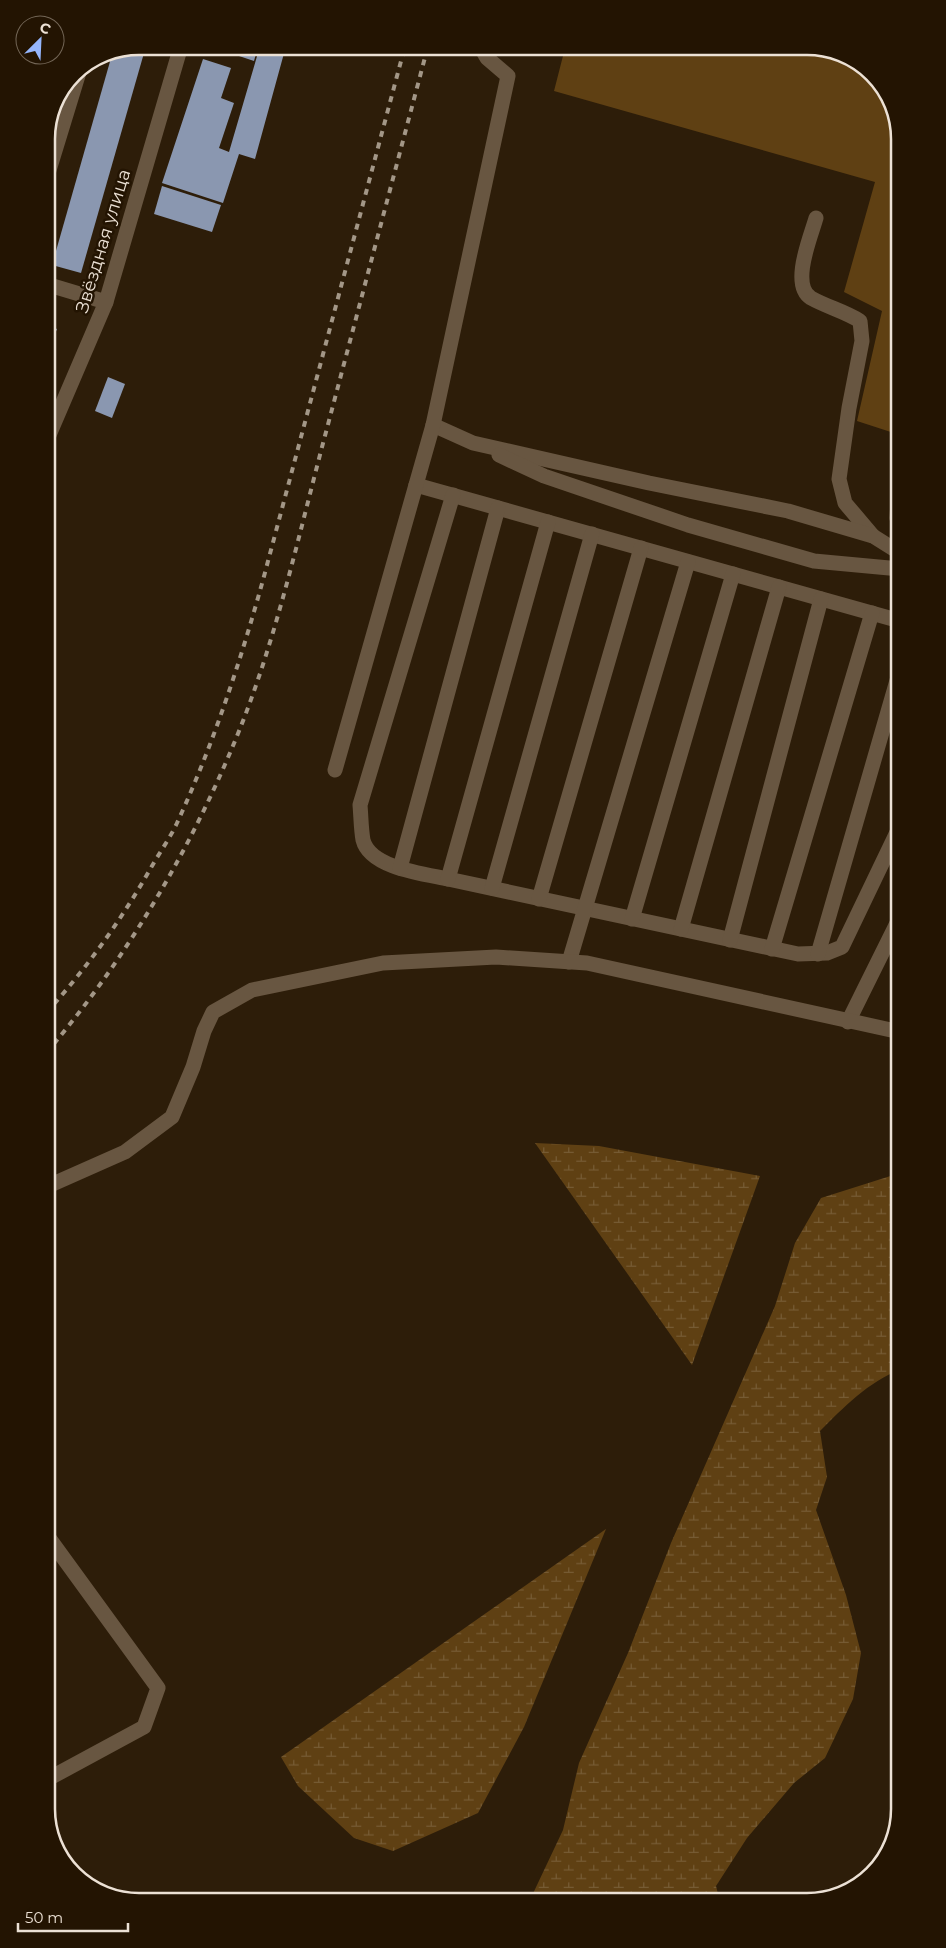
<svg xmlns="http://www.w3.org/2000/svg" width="946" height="1948" viewBox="0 0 946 1948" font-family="Montserrat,sans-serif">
<defs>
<pattern id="wetland-marsh" width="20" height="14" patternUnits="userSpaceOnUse" patternTransform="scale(1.25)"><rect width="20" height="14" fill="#5f4013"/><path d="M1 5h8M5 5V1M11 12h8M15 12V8" fill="none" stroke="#765b34"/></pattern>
</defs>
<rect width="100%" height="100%" fill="#2d1d09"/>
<g fill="url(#wetland-marsh)">
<polygon points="535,1143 599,1146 760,1176 692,1365"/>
<path d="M900 1173V1370C869 1381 843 1408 820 1431L827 1477 816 1510 846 1595 861 1653 853 1699 825 1758 794 1783 747 1838 716 1886 720 1902H529L563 1830 579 1763 628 1653 671 1543 775 1306 795 1243 821 1198Z"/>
<polygon points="606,1529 524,1727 478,1813 393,1851 354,1838 298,1786 281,1757"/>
</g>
<polygon fill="#5f4013" points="575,46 814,46 863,65 893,104 900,139 900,435 857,421 882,311 844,292 875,182 554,91 564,52"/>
<g fill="#8a97b0">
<polygon points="139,46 146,46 81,273 52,265 113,51"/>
<polygon points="209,46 258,46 254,61"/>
<polygon points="260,46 286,46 255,159 239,154 223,203 162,183 203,59 231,68 221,98 234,103 219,148 229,152"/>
<polygon points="162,186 221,205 212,232 154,214"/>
<polygon points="46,325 57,329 46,356"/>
<polygon points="108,377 125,384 112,418 95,411"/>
</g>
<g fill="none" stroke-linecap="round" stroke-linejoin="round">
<polyline stroke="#766857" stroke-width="2.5" stroke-dasharray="5 2.5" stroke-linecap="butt" points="46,1222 50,1226"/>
<g stroke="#685641" stroke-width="15">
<polyline points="46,180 80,69"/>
<path d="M816 218C811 236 790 285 811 298 827 307 844 311 860 321L862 341 849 408 839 479 845 503 873 536"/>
<polyline points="46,284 106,302"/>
<polyline points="433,425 473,443 649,483 788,511 873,536 900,553"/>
<polyline points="46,442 106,302 181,46"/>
<polyline points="499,455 544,476 688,525 814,561 900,569"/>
<polyline points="416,485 900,621"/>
<path d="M453 495 360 805C361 816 361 829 363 840 370 868 424 874 448 879L798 954 827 953 842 947 900 826"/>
<polyline points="900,531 897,518 900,467"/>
<polyline points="335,770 433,425 508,76 487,58 480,46"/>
<polyline points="400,868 498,508"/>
<polyline points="448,879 548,522"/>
<polyline points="492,888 592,534"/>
<polyline points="539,899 641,548"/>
<polyline points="632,919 733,574"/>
<polyline points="681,929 779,587"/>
<polyline points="730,940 821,599"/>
<polyline points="772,949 872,613"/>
<polyline points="818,954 900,670"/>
<polyline points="569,962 688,562"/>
<polyline points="848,1022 900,917"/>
<polyline points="46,1187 125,1152 172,1117 193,1067 204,1031 213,1012 252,990 383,963 496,957 587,963 900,1032"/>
<polyline points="46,1780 144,1727 158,1688 46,1534"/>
</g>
<g stroke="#a39787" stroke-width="4" stroke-dasharray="6 6" stroke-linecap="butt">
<path d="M46 1013C87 968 122 919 152 866 160 852 170 838 177 823 213 745 240 663 263 580L405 46"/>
<path d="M46 1053C126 960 191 849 237 736 277 638 299 533 326 432 360 303 394 175 428 46"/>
</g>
</g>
<g text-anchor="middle" stroke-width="5" stroke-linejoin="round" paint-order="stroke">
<g font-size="18" fill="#ece1d5" stroke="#231402">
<text transform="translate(103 241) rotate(-73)" y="6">Звёздная улица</text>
</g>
</g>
<path d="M0 0H946V1948H0ZM139 55H807A84 84 0 0 1 891 139V1809A84 84 0 0 1 807 1893H139A84 84 0 0 1 55 1809V139A84 84 0 0 1 139 55Z" fill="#231402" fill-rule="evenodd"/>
<path fill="none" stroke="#ece1d5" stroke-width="2.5" d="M139 55H807A84 84 0 0 1 891 139V1809A84 84 0 0 1 807 1893H139A84 84 0 0 1 55 1809V139A84 84 0 0 1 139 55Z"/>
<g transform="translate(40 40) rotate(24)"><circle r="24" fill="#231402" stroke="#736656"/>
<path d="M0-4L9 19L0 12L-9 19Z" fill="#95b6fd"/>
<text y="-8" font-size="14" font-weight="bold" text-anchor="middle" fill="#ece1d5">С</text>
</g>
<path d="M18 1923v8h110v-8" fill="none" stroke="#ece1d5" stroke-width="2.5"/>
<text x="25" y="1923" font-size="15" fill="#ece1d5" stroke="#231402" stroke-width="4" paint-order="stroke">50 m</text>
</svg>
